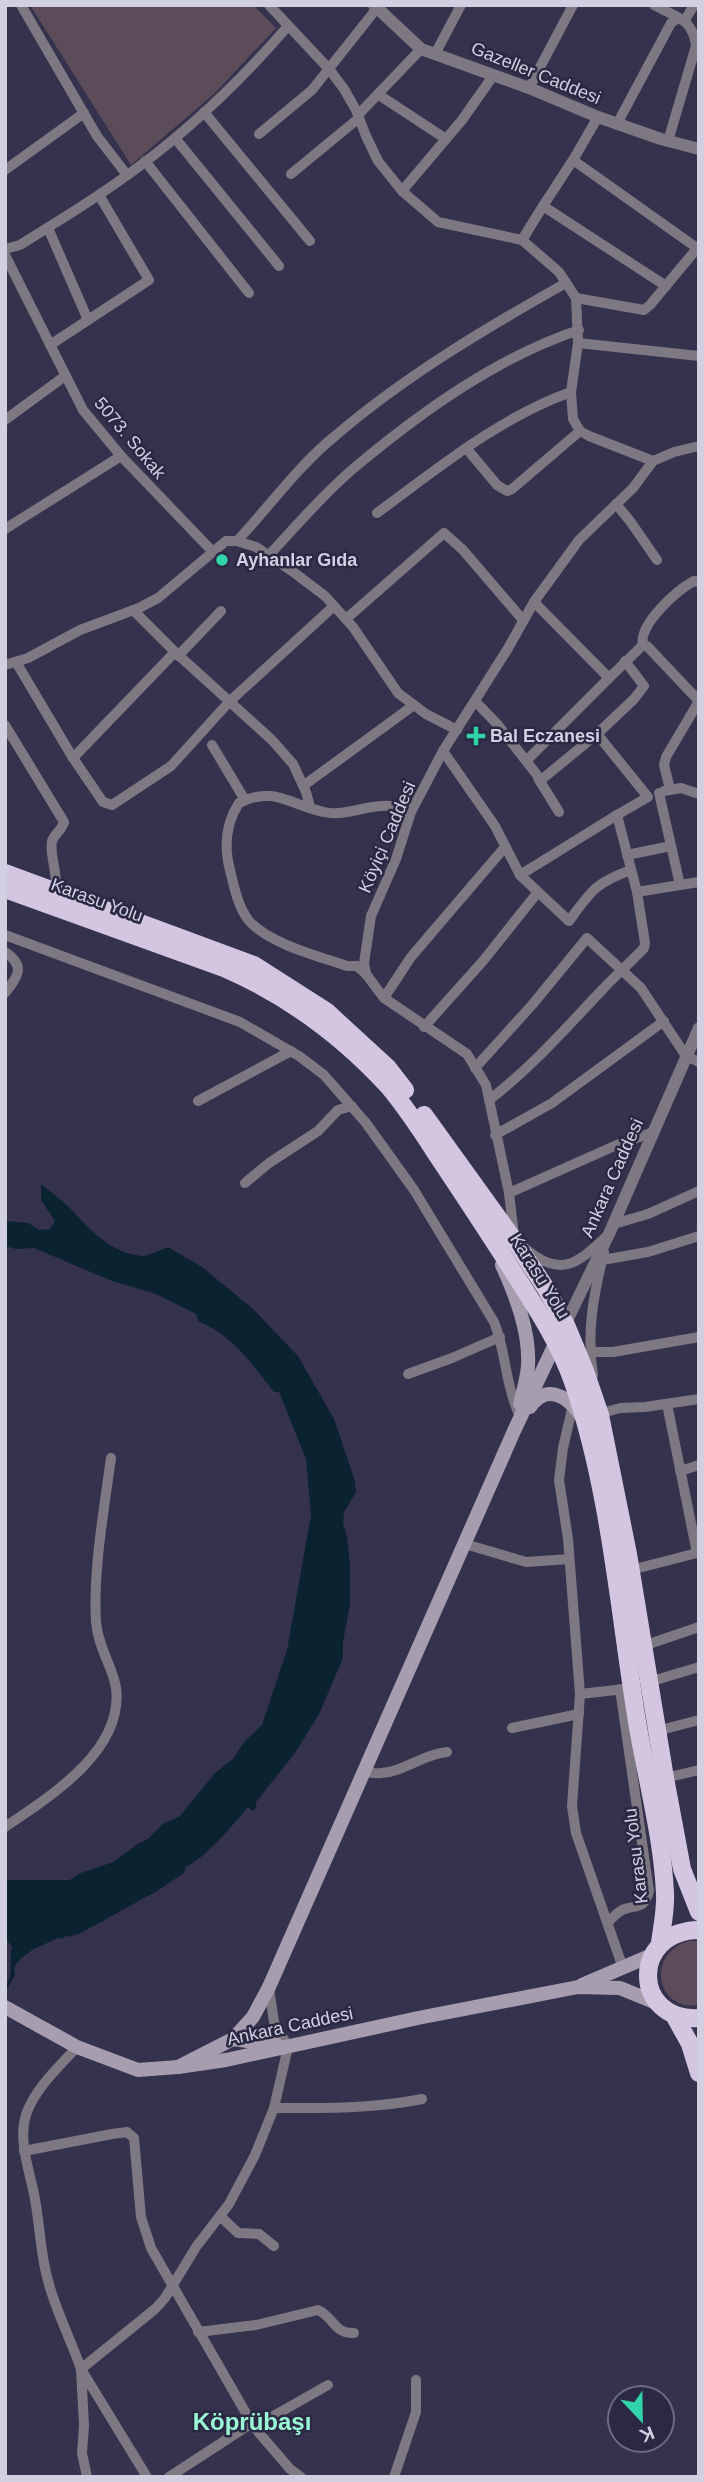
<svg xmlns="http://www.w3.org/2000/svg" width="704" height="2482" viewBox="0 0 704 2482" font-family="Arial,sans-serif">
<rect width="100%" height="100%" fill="#34324d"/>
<g fill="#5c4c59">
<polygon points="30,5 253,5 276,28 215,93 131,165"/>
<path d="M689 1941H699V2005C656 2012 645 1953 689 1941Z"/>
</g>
<path fill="#0b2230" d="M41 1184C51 1192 62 1200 71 1209 90 1231 113 1254 143 1256 147 1256 163 1249 168 1247L202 1267 253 1309 298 1356 334 1419 355 1481 356 1492 344 1512 343 1524 347 1536 350 1566V1604L343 1642V1658L319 1714 295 1753 256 1802V1807L253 1811 248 1807C244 1811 241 1816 237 1820 222 1837 206 1856 186 1867L184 1873 157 1891 81 1933 68 1937 66 1935 62 1939 58 1938 34 1949 21 1958 14 1967 15 1975 5 1993C5 1986 8 1983 10 1976 12 1967 9 1957 12 1947L5 1938V1880H70L78 1874 113 1862 139 1843 148 1839 163 1824 180 1816 215 1773 233 1759 244 1742 262 1725 287 1650 311 1515 306 1459 279 1392H274C253 1365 231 1334 198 1321L196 1314 156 1294 112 1281 34 1248 16 1249 5 1246V1221L28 1223 40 1230 50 1229 55 1221 41 1200Z"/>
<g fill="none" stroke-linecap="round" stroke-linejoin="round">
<g stroke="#7e7883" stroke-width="10">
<polyline points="21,5 97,136 127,175"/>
<polyline points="269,5 329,69 344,89 356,110 366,136 378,161 402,191 438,222 522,240 559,272 576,298 578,343 571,392 573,419 580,431 589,436 653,461 674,452 699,446"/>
<path d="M654 5C675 17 693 18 696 46L668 141"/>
<polyline points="685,20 694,5"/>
<polyline points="435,54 461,5"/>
<polyline points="529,88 573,5"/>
<polyline points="379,95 446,139"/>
<polyline points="204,112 310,241"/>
<polyline points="358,115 421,49"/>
<polyline points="617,124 671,23 678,18"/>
<polyline points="259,134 312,90 377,8"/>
<polyline points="175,138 279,266"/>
<polyline points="573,160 697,248"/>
<polyline points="145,161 249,293"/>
<polyline points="5,170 84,113"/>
<polyline points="291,174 359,118"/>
<polyline points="402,191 462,120 493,76"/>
<polyline points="543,206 573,160 598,117"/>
<polyline points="48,228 88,320"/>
<polyline points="522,240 543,206 666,286"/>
<path d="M5 249 20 245C53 224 87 204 119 181 182 137 238 84 288 26"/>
<polyline points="5,255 83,410 121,456 213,552"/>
<polyline points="576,298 644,310 650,305 699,246"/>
<polyline points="578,343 699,356"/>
<polyline points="50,345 149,280 99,195"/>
<polyline points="5,420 65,376"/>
<polyline points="467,449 497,485 507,491 512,489 580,431"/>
<polyline points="616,504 630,521 657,560"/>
<path d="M377 513C437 469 500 417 571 392"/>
<polyline points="5,529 121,456"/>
<path d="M237 541C269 507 298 466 335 436 405 376 486 328 566 283"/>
<path d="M269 555C298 524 327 490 360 463 424 410 498 357 579 330"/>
<polyline points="534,602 609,678 643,645 647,646 699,701"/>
<polyline points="133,610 175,652 272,740 293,764 306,792 310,807"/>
<polyline points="346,619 444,533 463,550 523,620"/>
<path d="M643 645C638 625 677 590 694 581L699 582"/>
<polyline points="178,656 221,611"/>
<polyline points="16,662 73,758 103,802 112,805 171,766 229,702 334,606"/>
<polyline points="5,665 28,658 80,630 139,608 158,598 226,541 237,541 256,547 292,571 325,596 353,627 398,693 426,714 457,730"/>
<polyline points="475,701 498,725 541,780 597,734 648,797 617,815"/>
<path d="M5 725 64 822C62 830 55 833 52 841 49 852 58 875 56 891"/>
<polyline points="597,734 634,699 644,686 625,661"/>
<polyline points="212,745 245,800"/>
<path d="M443 751 495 826 520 875 617 815 637 892 645 943 644 948C630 963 615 976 602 990 566 1028 531 1068 489 1100"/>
<polyline points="73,758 175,652"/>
<polyline points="527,760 609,678"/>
<polyline points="538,778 559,812"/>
<polyline points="303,786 414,705"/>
<polyline points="670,789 664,765 666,757 699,701"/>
<polyline points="664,791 681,788 699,794"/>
<polyline points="627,855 671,846"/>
<path d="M520 875 569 921C591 891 595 883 631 870"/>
<polyline points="680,885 699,882"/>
<polyline points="637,892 680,885 659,793"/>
<path d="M5 935 240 1022 299 1056 324 1075 366 1123 414 1190 494 1322C506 1351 505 1383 518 1412"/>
<path d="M5 952C26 966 18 977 5 993"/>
<path d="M366 974 357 966H347C318 956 270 944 249 921 238 907 234 887 230 870 224 847 226 823 239 803 274 785 292 806 324 812 345 817 368 804 390 806 397 807 404 810 411 812"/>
<polyline points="384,998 411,957 505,847"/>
<polyline points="424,1027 483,961 538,892"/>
<polyline points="475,1068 532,1005 587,938 641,988 686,1056 699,1062"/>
<polyline points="198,1101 291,1051"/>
<polyline points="495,1135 552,1103 664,1021"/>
<polyline points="245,1183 269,1163 318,1131 338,1110 352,1106"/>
<polyline points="509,1193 619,1144 654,1132"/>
<polyline points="614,1224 648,1214 699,1191"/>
<polyline points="514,1235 509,1193 486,1085 467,1054 384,998 366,974 364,963 371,916 396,859 411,812 443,751 507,650 534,602 579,540 633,488 653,461"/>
<path d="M527 1250C561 1278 578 1263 606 1237"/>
<polyline points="602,1260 648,1252 699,1236"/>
<polyline points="589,1352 613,1352 699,1337"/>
<polyline points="408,1374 452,1358 500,1337"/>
<path d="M593 1375C586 1332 594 1293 604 1252"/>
<polyline points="573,1405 563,1448 559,1480 568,1539 580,1694 572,1806 576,1833 623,1968"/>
<polyline points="599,1414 620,1408 645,1407 699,1399"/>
<polyline points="680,1471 699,1465"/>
<polyline points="465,1544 526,1562 569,1559"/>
<polyline points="631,1570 697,1553 667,1404"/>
<polyline points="643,1646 699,1627"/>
<polyline points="649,1682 699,1667"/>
<polyline points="580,1694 625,1689"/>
<polyline points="512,1728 579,1714"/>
<polyline points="657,1731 699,1720"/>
<path d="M363 1772C369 1772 375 1774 381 1773 404 1772 423 1754 447 1752"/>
<polyline points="665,1778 699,1770"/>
<path d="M5 1827C49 1797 124 1751 116 1688 113 1667 98 1648 96 1622 93 1570 104 1510 111 1458"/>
<path d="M608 1922C612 1918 617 1913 622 1910 638 1904 644 1910 649 1891L620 1689"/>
<path d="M77 2047C59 2067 35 2088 26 2115 18 2140 29 2169 34 2194 39 2219 40 2244 45 2268 52 2303 69 2335 81 2369L155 2309 165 2298 196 2247 229 2204 255 2155 274 2108 288 2047 274 2022 269 1988"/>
<path d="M274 2108C324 2108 372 2109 422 2099"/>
<polyline points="24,2151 112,2134 127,2132 134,2138 141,2217 151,2248 254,2427 290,2469 301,2477"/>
<polyline points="220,2216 238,2233 259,2234 274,2246"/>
<path d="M198 2332 256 2325 318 2310C334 2317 334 2334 354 2333"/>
<polyline points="254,2427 328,2385"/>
<polyline points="87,2477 82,2453 84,2426 81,2369 147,2477"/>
<polyline points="169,2477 252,2423"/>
<polyline points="394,2477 416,2412 416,2380"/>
</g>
<g stroke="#7e7883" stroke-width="12">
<polyline points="374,5 421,49 529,88 598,117 661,139 699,149"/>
<polyline points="563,1329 609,1234 699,1028"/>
</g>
<g stroke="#a69daf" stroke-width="14">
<path d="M502 1265C516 1296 530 1332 528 1366 527 1379 523 1392 520 1404"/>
<path d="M530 1407C546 1384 566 1395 580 1414"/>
<polyline points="582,1985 652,1955"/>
<polyline points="5,2007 77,2047 138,2070 178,2067 226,2060 418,2018 578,1987 620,1988 659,2004"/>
<polyline points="233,2039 277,2045"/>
<polyline points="178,2067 233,2039 253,2017 269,1987 514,1431 556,1342"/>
</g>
<g stroke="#d4c6e0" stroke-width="18">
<polyline points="5,873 254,965 326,1011 388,1068 405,1090"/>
<path d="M5 889 224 968C286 995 342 1036 388 1086 406 1107 422 1132 437 1155 459 1188 481 1221 502 1254 528 1296 557 1336 573 1382 609 1487 618 1600 635 1709 644 1770 662 1831 665 1893 666 1909 662 1927 660 1943"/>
<polyline points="424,1115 514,1240 545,1287 566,1325 585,1371 600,1415 628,1554 665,1778 682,1869 699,1912"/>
<path d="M699 1930C630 1931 632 2022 699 2018"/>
<polyline points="674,2015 690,2044 699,2073"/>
</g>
</g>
<g fill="#31d4a9" stroke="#2a2842" stroke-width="2.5">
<circle cx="222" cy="560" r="7"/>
<path d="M472.5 725.5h7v7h7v7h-7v7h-7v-7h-7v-7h7z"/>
</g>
<g text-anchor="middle" stroke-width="5" stroke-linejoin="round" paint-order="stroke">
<g font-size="18" fill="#d0d0e1" stroke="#2a2842">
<text transform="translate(536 73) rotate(22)" y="6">Gazeller Caddesi</text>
<text transform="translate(130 438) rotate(50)" y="6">5073. Sokak</text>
<text transform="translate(387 837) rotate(-67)" y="6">Köyiçi Caddesi</text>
<text transform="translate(97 900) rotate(20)" y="6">Karasu Yolu</text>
<text transform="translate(612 1178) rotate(-66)" y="6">Ankara Caddesi</text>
<text transform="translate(540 1276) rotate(58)" y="6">Karasu Yolu</text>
<text transform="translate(636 1856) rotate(-97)" y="6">Karasu Yolu</text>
<text transform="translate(290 2026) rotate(-12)" y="6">Ankara Caddesi</text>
</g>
<g font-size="18" font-weight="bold" fill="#d0d0e1" stroke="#2a2842" text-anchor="start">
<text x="236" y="566">Ayhanlar Gıda</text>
<text x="490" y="742">Bal Eczanesi</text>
</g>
<g font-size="24" font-weight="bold" fill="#9af7d6" stroke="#2a2842">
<text x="252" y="2430">Köprübaşı</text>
</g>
</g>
<rect width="704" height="2482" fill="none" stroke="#d0d0e1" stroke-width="14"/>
<g transform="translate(641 2419) rotate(158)"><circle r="33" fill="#2a2842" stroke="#6c6b82" stroke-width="2"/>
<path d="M0-5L12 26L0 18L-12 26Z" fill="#31d4a9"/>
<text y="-10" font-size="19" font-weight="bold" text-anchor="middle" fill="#d0d0e1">K</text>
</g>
</svg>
